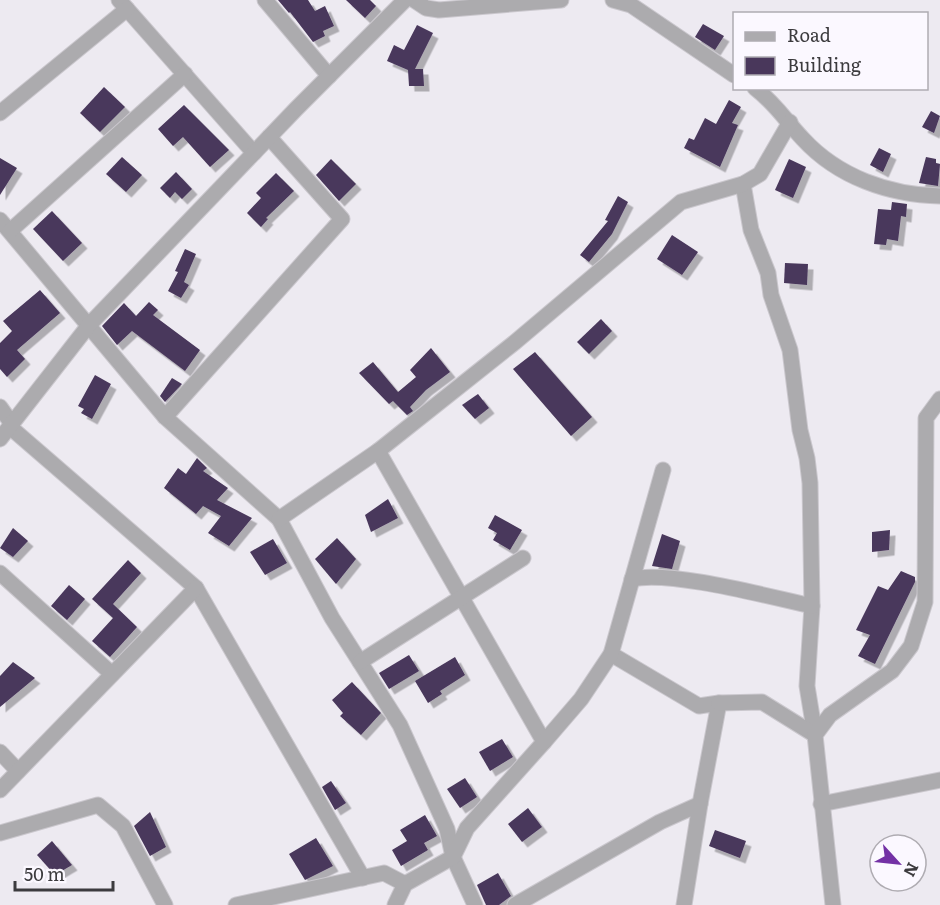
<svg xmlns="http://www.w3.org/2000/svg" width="940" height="905" viewBox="0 0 940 905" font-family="Literata,serif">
<defs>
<filter id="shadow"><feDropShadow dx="5.5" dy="5.5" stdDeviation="0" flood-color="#0004"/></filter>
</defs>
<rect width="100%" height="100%" fill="#edeaf1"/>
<g fill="#49375b" filter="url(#shadow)">
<polygon points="278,0 308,0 315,11 325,6 334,26 323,31 325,36 313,42 290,12 289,13"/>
<polygon points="346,0 370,0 376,6 365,18"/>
<polygon points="703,24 724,36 715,50 695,37"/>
<polygon points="417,25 433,33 415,69 423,69 424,86 409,86 408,70 387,61 394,45 404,50"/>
<polygon points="104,87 125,107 100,132 80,113"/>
<polygon points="729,100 741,107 732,123 738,125 720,167 684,148 689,138 694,140 705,118 716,124"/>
<polygon points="184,105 229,150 210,167 183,137 173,146 158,129"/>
<polygon points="931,111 940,116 934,133 922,127"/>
<polygon points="879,148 891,154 883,172 870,165"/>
<polygon points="122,157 142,175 126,192 106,174"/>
<polygon points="926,157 936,159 936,163 940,164 938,186 919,183"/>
<polygon points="0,158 17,168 0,195"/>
<polygon points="331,159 356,184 339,201 316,175"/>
<polygon points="789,159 806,167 793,198 775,190"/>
<polygon points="176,172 192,189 182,199 175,192 170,198 160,188"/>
<polygon points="276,173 294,191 266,218 268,219 261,227 247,213 261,198 256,193"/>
<polygon points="618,196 628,202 612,234 589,262 580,255 608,221 605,220"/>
<polygon points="892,202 907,204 906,217 901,216 898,241 887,239 886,245 874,244 878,209 891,210"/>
<polygon points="52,211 82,243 63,261 33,229"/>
<polygon points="672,235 698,252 682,275 657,259"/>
<polygon points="185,249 196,254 184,282 189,285 181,298 168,291 178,272 175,271"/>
<polygon points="785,263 808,264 807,285 784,283"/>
<polygon points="40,290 60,313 17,350 25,359 7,377 0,369 0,343 12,331 3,321"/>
<polygon points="149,302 158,310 153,315 200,350 185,371 132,331 117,345 102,326 124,303 136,316"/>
<polygon points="601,319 612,331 589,354 577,342"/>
<polygon points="431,348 450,372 426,390 410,407 413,411 407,415 393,401 389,404 359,373 373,362 398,392 416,377 410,370"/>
<polygon points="535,352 592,417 571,436 513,369"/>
<polygon points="95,375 111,384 92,419 81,413 84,409 78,406"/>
<polygon points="172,378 182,384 165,402 160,396"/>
<polygon points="478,394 489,408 475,419 462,405"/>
<polygon points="197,458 207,468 203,471 228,488 217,500 252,518 229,546 208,533 221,516 203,506 196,514 164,488 178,468 186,474"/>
<polygon points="388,499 398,518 371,532 365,515"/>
<polygon points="495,515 522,530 510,550 493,540 497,533 488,528"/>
<polygon points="13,528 28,541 13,557 0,548"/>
<polygon points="890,530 889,550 872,552 872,532"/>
<polygon points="662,534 680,541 672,569 652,566"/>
<polygon points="337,538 356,559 336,584 315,559"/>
<polygon points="273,539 287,563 265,575 250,552"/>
<polygon points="128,560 141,573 113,604 137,627 110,657 92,641 113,618 92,599"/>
<polygon points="901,571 915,577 915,582 875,664 858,656 870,635 856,630 878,586 888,590"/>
<polygon points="69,585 85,599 67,620 51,606"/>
<polygon points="409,655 419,671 389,689 379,673"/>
<polygon points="455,657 465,675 440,691 442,694 428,703 415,681"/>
<polygon points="13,662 35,678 0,707 0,676"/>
<polygon points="352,682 381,713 361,735 340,716 343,713 332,700"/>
<polygon points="502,739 513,757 490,771 479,752"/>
<polygon points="465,778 477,797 460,808 447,789"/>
<polygon points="331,781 346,803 335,810 322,787"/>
<polygon points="528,808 542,827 522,842 508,824"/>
<polygon points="150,812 166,847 150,856 134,826"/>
<polygon points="425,815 437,836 424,843 428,850 401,866 392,850 407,841 400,830"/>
<polygon points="715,830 746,841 740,858 709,846"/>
<polygon points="316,838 333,866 305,880 289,854"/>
<polygon points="52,841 72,865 55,875 37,855"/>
<polygon points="498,873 511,896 499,905 486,905 477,885"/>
</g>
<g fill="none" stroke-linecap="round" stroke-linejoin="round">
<defs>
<g id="minor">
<polyline points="119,0 254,153"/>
<polyline points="265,0 329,76"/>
<polyline points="414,0 426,8 439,10 561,0"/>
<polyline points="613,0 631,5 734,75"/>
<path d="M755 88C776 104 785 120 803 139 838 177 889 195 940 196"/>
<polyline points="0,113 127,9"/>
<polyline points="743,184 751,230 768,273 771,295 790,350 800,430 807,458 810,483 812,606 807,686 815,735"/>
<polyline points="0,220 165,417 279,519 332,618 400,725 447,829 453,857 475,905"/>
<polyline points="10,231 185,74"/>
<polyline points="0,407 12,424"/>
<polyline points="165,417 342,219 269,137"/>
<polyline points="10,427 196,588 363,878"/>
<polyline points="0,439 89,325 296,109 405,0"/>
<polyline points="378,451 544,742 467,828 453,857 405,884 395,905"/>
<polyline points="279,519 378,451 514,343 681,202 743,184 760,174 790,122"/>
<polyline points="0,573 112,674"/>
<path d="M632 579C670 570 770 597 812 606"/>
<polyline points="611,654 699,706 719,703 700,804"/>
<polyline points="360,662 523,558"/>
<polyline points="719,703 762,702 815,735"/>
<polyline points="544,742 581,699 611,654 663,470"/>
<polyline points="0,752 18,771"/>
<polyline points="0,790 196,588"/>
<polyline points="821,804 940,780"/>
<polyline points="0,833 98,805 123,826 165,905"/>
<polyline points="236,905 384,873 405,884"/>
<polyline points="515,905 660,822 700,804 684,905"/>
<polyline points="833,905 815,735 830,715 892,671 911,646 925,602 926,418 940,399"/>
</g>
</defs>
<use href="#minor" stroke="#cac7cd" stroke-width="17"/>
<use href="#minor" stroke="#acabae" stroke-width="15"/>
</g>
<rect x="733" y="12" width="195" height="78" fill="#fbf8ff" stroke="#afacb2" stroke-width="1.5"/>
<rect x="745" y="32" width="30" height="9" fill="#acabae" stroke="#afacb2" stroke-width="1.5"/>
<text x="787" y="42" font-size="18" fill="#3c3b3e">Road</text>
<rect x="745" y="57" width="30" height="18" fill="#49375b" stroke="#afacb2" stroke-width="1.5"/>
<text x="787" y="72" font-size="18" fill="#3c3b3e">Building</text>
<g transform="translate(898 863) rotate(117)"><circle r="28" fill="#fbf8ff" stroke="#afacb2" stroke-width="1.5"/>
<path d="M0-4.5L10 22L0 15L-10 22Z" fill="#7331a5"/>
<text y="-9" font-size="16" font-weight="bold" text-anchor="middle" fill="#3c3b3e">N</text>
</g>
<path d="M15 881v9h98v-9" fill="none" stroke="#3c3b3e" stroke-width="3"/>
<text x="24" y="881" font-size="18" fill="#3c3b3e" stroke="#fbf8ff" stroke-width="4.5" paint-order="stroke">50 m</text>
</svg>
